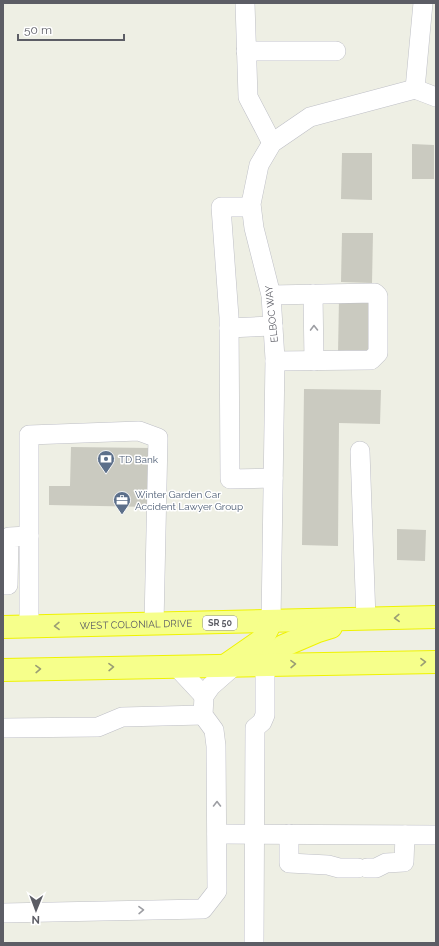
<svg xmlns="http://www.w3.org/2000/svg" width="439" height="946" viewBox="0 0 439 946" font-family="Raleway,sans-serif">
<rect width="100%" height="100%" fill="#eeefe4"/>
<g fill="#cacac0">
<polygon points="412,144 434,145 434,179 412,179"/>
<polygon points="342,153 372,153 372,200 341,199"/>
<polygon points="342,233 373,233 372,283 341,282"/>
<polygon points="339,298 374,298 373,354 338,354"/>
<polygon points="304,389 381,390 380,424 339,423 338,546 302,545"/>
<polygon points="71,447 151,448 150,507 49,505 49,486 70,486"/>
<polygon points="397,529 426,530 425,561 397,560"/>
</g>
<g fill="none" stroke-linecap="round" stroke-linejoin="round">
<defs>
<g id="minor">
<polyline points="245,3 248,97 272,143"/>
<polyline points="246,51 336,51"/>
<polyline points="415,89 423,3"/>
<polyline points="415,89 436,97"/>
<polyline points="251,207 221,207 229,317 230,479 273,478"/>
<polyline points="313,294 314,361"/>
<polyline points="271,295 375,293 378,296 378,353 371,360 275,361"/>
<polyline points="229,328 273,326"/>
<polyline points="360,451 366,619"/>
<polyline points="3,585 8,585 9,537 29,536"/>
<polyline points="271,622 275,359 271,295 254,228 251,204 259,165 272,143 310,117 415,89"/>
<polyline points="29,627 29,435 139,431 158,438 154,624"/>
<polyline points="176,666 204,696"/>
<polyline points="3,728 98,727 122,717 203,715"/>
<polyline points="217,834 436,835"/>
<polyline points="289,834 289,863 328,865 339,868 358,868"/>
<polyline points="367,868 376,868 386,863 404,862 405,835"/>
<polyline points="3,913 203,909 217,891 216,746 214,730 203,715 204,696 211,686 235,665"/>
<polyline points="254,943 255,728 262,722 265,715 265,665"/>
</g>
<g id="highway">
<path id="s1" d="M3 627 436 617"/>
<polyline points="226,665 262,640 271,622"/>
<polyline points="265,665 283,646 318,631 331,627"/>
<polyline points="3,670 436,662"/>
</g>
</defs>
<use href="#minor" stroke="#bebfc6" stroke-width="20"/>
<use href="#highway" stroke="#eff300" stroke-width="24"/>
<use href="#minor" stroke="#fff" stroke-width="19"/>
<use href="#highway" stroke="#f6ff8b" stroke-width="22"/>
</g>
<defs><path id="oneway-chevron" d="M-2-3.5L2.5 0L-2 3.5" fill="none" stroke-width="1.6" stroke-linecap="round" stroke-linejoin="round"/></defs>
<g stroke="#9d9ea3">
<use href="#oneway-chevron" transform="translate(314 328) rotate(-91)"/>
<use href="#oneway-chevron" transform="translate(217 804) rotate(-90)"/>
<use href="#oneway-chevron" transform="translate(141 910) rotate(-1)"/>
</g>
<g stroke="#9a9e74">
<use href="#oneway-chevron" transform="translate(397 618) rotate(178)"/>
<use href="#oneway-chevron" transform="translate(57 626) rotate(179)"/>
<use href="#oneway-chevron" transform="translate(423 662) rotate(-1)"/>
<use href="#oneway-chevron" transform="translate(293 664) rotate(-1)"/>
<use href="#oneway-chevron" transform="translate(111 667) rotate(-1)"/>
<use href="#oneway-chevron" transform="translate(38 669) rotate(-2)"/>
</g>
<defs>
<symbol id="bank-pin" viewBox="-11 -11 22 30"><path d="M0 17L-7.5 6A9.5 9.5 0 1 1 7.5 6Z" fill="#5c6f8a" stroke="#fff"/><path d="M-6-4H6V4H-6ZM0-2.3a2.3 2.3 0 1 0 0 4.6a2.3 2.3 0 1 0 0-4.6Z" fill="#fff"/></symbol>
<symbol id="office-pin" viewBox="-11 -11 22 30"><path d="M0 17L-7.5 6A9.5 9.5 0 1 1 7.5 6Z" fill="#5c6f8a" stroke="#fff"/><path d="M-6-3h4V-5.5h4V-3h4V5H-6ZM-1-4.5V-3h2v-1.5ZM-6 0V1H6V0Z" fill="#fff"/></symbol>
</defs>
<g fill-rule="evenodd">
<use href="#bank-pin" x="96" y="449" width="20" height="27"/>
<use href="#office-pin" x="112" y="490" width="20" height="27"/>
</g>
<g text-anchor="middle" stroke-width="3" stroke-linejoin="round" paint-order="stroke">
<rect fill="#fff" stroke="#8d8e93" stroke-width="1" x="203" y="616" width="34" height="14" rx="3"/>
<g font-size="9" font-weight="bold" fill="#5c5d65">
<text x="220" y="626">SR 50</text>
</g>
<g font-size="10" fill="#5c5d65" stroke="#fff">
<text transform="translate(271 314) rotate(-96)" y="4">ELBOC WAY</text>
<text dy="4" stroke="none"><textPath href="#s1" startOffset="133">WEST COLONIAL DRIVE</textPath></text>
</g>
<g font-size="10" fill="#4e5e75" stroke="#fff" text-anchor="start">
<text x="119" y="463">TD Bank</text>
<text x="135" y="498">Winter Garden Car<tspan x="135" dy="12">Accident Lawyer Group</tspan></text>
</g>
</g>
<rect width="439" height="946" fill="none" stroke="#5c5d65" stroke-width="8"/>
<g transform="translate(36 910) rotate(181)" stroke="#ffffff" stroke-width="3" paint-order="stroke">
<path d="M0-3L7 15L0 10L-7 15Z" fill="#5c5d65"/>
<text y="-6" font-size="11" font-weight="bold" text-anchor="middle" fill="#5c5d65">N</text>
</g>
<path d="M18 34v6h106v-6" fill="none" stroke="#5c5d65" stroke-width="2"/>
<text x="24" y="34" font-size="12" fill="#5c5d65" stroke="#ffffff" stroke-width="3" paint-order="stroke">50 m</text>
</svg>
